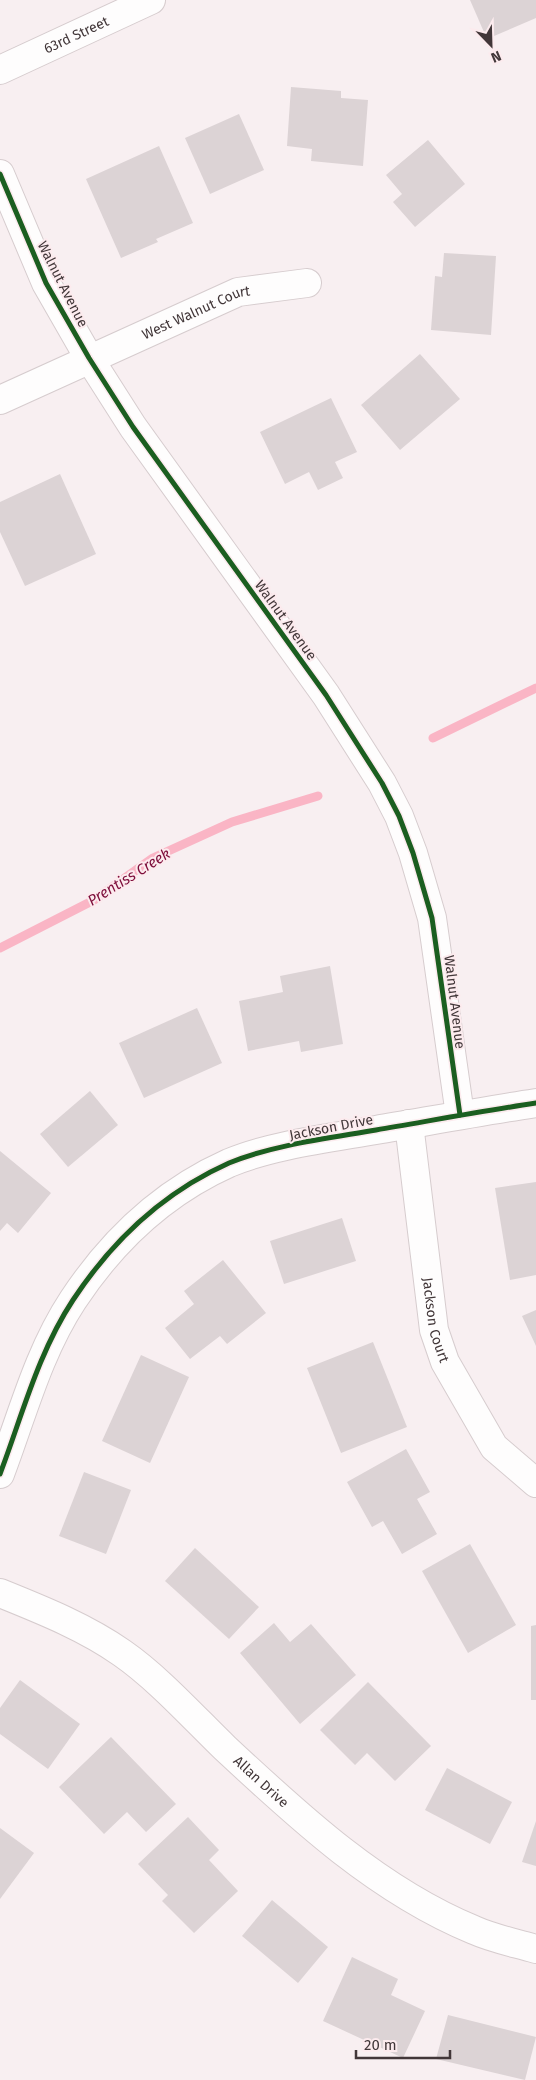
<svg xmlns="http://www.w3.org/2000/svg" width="536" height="2080" viewBox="0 0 536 2080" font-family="'Fira Sans',sans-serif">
<rect width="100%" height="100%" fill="#f8eff1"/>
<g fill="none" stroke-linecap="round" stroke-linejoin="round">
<g stroke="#fab5c5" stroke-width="9">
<polyline points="433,738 536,688"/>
<polyline points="0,948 94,900 153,858 232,822 318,796"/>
</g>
</g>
<g fill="#dcd3d5">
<polygon points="470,0 536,0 536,18 487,39"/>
<polygon points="291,87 341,91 341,98 368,100 363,166 311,161 312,149 287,146"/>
<polygon points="239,114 264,170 210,194 185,138"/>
<polygon points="428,140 465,184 415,227 393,202 402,194 386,175"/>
<polygon points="159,146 193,223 156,239 158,242 121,258 86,179"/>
<polygon points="444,253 496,256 491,335 431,330 435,276 442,277"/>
<polygon points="420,354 460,399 400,450 361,405"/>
<polygon points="331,398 357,452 335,462 343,478 318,490 309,472 285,484 260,432"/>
<polygon points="60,474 96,554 25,586 0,532 0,502"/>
<polygon points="330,966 343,1044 301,1052 299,1041 248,1051 239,1001 283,992 280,976"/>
<polygon points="197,1008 222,1063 144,1098 119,1043"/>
<polygon points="90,1091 118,1125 68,1167 40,1134"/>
<polygon points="0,1151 51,1193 18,1233 7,1223 0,1231"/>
<polygon points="536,1182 536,1275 510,1280 495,1188"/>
<polygon points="342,1218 356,1261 284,1284 270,1241"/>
<polygon points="223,1260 266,1313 227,1344 220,1336 190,1359 165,1328 194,1304 184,1291"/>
<polygon points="536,1310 536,1346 522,1316"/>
<polygon points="373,1342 407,1427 341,1453 307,1368"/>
<polygon points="141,1355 189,1377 150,1463 102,1441"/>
<polygon points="406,1449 430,1492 417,1499 437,1534 402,1554 383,1521 372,1527 347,1482"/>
<polygon points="84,1472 131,1490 106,1554 59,1536"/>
<polygon points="470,1544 516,1625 468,1653 422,1571"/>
<polygon points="195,1548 259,1607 229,1639 165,1581"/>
<polygon points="274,1623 290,1642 311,1624 356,1675 300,1724 240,1653"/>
<polygon points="536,1625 536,1700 531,1700 531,1626"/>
<polygon points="20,1680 80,1724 48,1769 0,1734 0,1708"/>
<polygon points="368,1682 431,1746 395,1781 367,1753 355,1765 320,1730"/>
<polygon points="111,1737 176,1804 146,1832 127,1812 104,1834 59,1787"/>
<polygon points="447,1768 512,1802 490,1844 425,1810"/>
<polygon points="188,1817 219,1850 209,1860 238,1891 194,1933 162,1901 168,1895 138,1864"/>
<polygon points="536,1821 536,1866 522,1862"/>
<polygon points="0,1828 34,1853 0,1899"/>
<polygon points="272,1900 328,1947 298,1983 242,1936"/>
<polygon points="352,1957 398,1979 391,1995 425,2011 403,2058 323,2021"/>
<polygon points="448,2015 536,2037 525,2080 436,2059"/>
</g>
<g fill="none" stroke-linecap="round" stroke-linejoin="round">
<defs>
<g id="minor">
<path id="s1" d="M0 70 151 0"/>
<polyline points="0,174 46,283 89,358 133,427 326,695 382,783 399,816 413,853 432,918 460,1115"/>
<path id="s2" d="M0 400 238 292 307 283"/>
<path id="s3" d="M409 1124 434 1330 445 1362 494 1447 536 1483"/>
<path d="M0 1474C22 1416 38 1353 73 1300 112 1241 164 1192 229 1163 272 1145 330 1138 376 1130 429 1121 483 1111 536 1103"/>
<path id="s4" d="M0 1593C42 1610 85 1627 122 1653 158 1678 193 1717 225 1748 300 1818 379 1891 474 1930 494 1939 516 1943 536 1949"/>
</g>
</defs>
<use href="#minor" stroke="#d6ccce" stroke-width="30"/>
<use href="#minor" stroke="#fefdfd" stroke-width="28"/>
<defs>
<g id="cycleway">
<polyline points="0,174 46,283 89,358 133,427 326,695 382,783 399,816 413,853 432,918 460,1115"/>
<path d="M0 1474C22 1416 38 1353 73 1300 112 1241 164 1192 229 1163 272 1145 330 1138 376 1130 429 1121 483 1111 536 1103"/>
</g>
</defs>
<use href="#cycleway" stroke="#fcebee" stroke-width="8"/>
<use href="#cycleway" stroke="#1b5e20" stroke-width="5"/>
</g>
<g text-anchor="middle" stroke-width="4" stroke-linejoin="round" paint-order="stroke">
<g font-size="14" fill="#423739" stroke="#fcebee">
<text dy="5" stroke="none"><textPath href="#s1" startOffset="84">63rd Street</textPath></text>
<text transform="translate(63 284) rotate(63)" y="5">Walnut Avenue</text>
<text dy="5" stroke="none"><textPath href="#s2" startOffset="215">West Walnut Court</textPath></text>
<text transform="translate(286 620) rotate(54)" y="5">Walnut Avenue</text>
<text transform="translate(455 1002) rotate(83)" y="5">Walnut Avenue</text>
<text transform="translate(331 1127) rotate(-11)" y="5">Jackson Drive</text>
<text dy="5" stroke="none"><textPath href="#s3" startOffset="198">Jackson Court</textPath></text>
<text dy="5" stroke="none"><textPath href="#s4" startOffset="326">Allan Drive</textPath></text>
</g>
<g font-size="15" font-style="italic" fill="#7d0d3a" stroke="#fcebee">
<text transform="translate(129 877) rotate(-32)" y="5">Prentiss Creek</text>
</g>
</g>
<g transform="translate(491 45) rotate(157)" stroke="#fcebee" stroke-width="4" paint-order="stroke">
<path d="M0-4L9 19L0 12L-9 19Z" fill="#423739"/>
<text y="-8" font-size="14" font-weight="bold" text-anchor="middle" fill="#423739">N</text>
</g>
<path d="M356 2050v8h94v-8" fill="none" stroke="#423739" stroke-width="2.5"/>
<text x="364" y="2050" font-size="15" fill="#423739" stroke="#fcebee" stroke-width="4" paint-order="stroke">20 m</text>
</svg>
